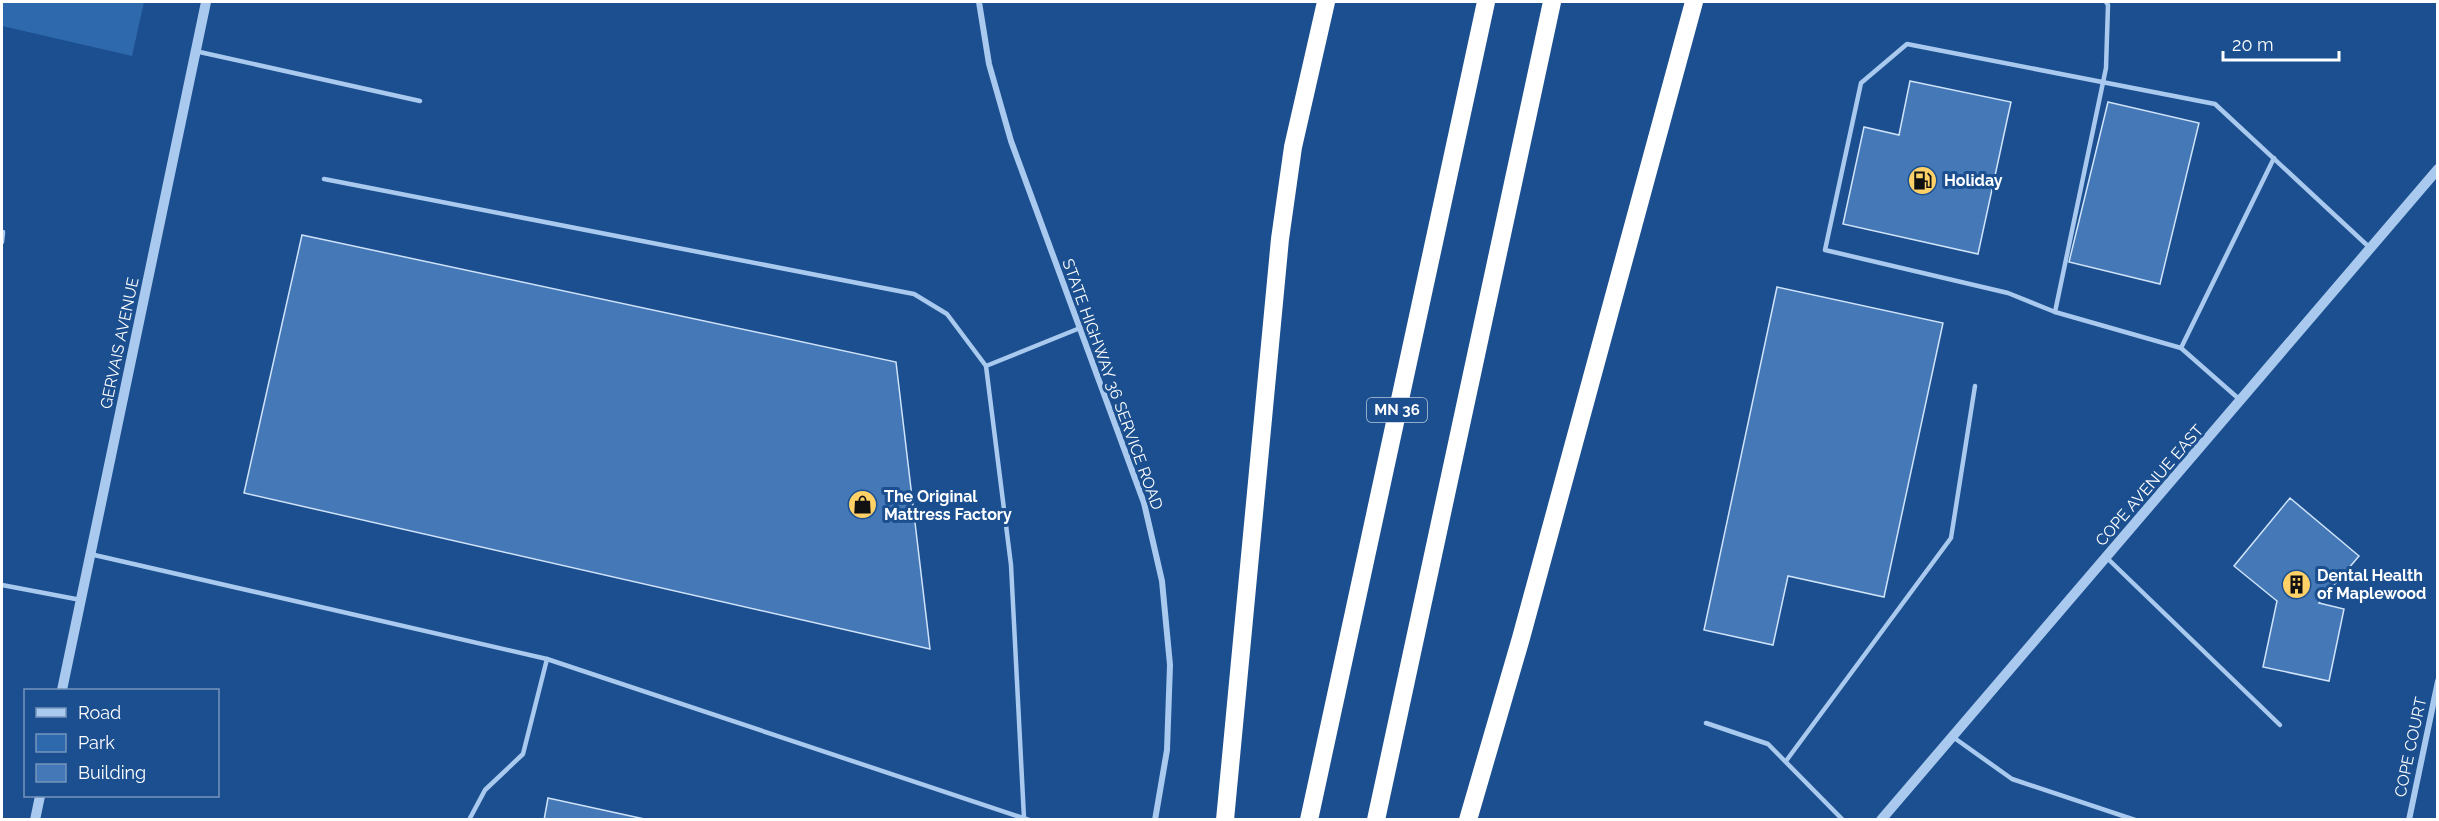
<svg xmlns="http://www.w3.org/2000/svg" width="2439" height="821" viewBox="0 0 2439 821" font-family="Raleway,sans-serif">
<rect width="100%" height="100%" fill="#1b4f8f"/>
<polygon fill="#2e69ad" points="2,2 144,2 132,56 2,26"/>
<g fill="#4478b7" stroke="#cfe3fa" stroke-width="1.5">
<polygon points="1910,81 2011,102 1978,254 1843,224 1864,127 1899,135"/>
<polygon points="2108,102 2199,123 2160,284 2069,262"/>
<polygon points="302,235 896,362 930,649 244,493"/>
<polygon points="1777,287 1943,323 1884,597 1788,576 1773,645 1704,630"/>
<polygon points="2290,498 2359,556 2319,603 2344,609 2329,681 2263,667 2277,601 2234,566"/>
<polygon points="548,798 649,820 544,820"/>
</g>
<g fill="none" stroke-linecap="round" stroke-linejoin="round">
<g stroke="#a9c9ee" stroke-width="4.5">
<polyline points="2106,2 2108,5 2106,68 2055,312 2181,348 2239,399"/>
<polyline points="195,51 420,101"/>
<polyline points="324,179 914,294 947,314 986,366"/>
<polyline points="2,242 3,232"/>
<polyline points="2055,312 2008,293 1825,250 1861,83 1907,44 2215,104 2369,247"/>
<polyline points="2181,348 2274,158"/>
<polyline points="90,554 547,659 1029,820"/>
<polyline points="2107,558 2280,725"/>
<polyline points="2,585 81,600"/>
<polyline points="1706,723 1768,744 1843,820"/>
<polyline points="1953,737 2012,779 2135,820"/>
<polyline points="1786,761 1951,538 1975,386"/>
<polyline points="1024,818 1011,565 986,366 1080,328"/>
<polyline points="469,820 485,790 523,754 547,659"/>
</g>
<g stroke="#a9c9ee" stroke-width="6">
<polyline points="979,2 989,64 1011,141 1144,503 1162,581 1170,665 1167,750 1155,820"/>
<polyline points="2409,820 2438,681"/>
</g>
<g stroke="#a9c9ee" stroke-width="10">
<polyline points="62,690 206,2"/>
<polyline points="35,820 40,796"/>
<polyline points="1881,820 2438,169"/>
</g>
<g stroke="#fff" stroke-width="18">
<polyline points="1225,820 1280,239 1293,147 1326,2"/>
<polyline points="1309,820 1486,2"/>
<polyline points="1376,820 1552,2"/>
<polyline points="1468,820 1521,638 1694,2"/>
</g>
</g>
<defs>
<symbol id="fuel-disc" viewBox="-11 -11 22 22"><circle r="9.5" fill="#ffd166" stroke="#1b4f8f"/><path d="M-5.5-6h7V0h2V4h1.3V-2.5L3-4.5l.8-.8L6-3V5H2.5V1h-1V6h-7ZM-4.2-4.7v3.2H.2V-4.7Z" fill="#111"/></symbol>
<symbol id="shop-disc" viewBox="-11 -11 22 22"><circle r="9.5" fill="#ffd166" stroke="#1b4f8f"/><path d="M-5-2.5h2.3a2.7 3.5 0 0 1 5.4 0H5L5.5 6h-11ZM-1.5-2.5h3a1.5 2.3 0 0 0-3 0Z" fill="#111"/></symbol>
<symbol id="building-disc" viewBox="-11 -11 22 22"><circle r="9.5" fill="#ffd166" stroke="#1b4f8f"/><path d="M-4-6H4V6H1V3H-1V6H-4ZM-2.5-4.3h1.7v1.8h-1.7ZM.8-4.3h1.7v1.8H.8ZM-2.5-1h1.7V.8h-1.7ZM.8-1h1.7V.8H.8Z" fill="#111"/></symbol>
</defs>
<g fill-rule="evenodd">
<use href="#fuel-disc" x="1906" y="164" width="33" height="33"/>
<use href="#shop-disc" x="846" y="488" width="33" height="33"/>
<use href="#building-disc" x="2280" y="568" width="33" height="33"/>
</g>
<g text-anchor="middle" stroke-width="6" stroke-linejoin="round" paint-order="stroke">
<rect fill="#1b4f8f" stroke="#bbcadd" stroke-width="1.5" x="1367" y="398" width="60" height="24" rx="4.5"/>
<g font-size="15" font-weight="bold" fill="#fff">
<text x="1397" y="415">MN 36</text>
</g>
<g font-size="16" font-weight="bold" fill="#fff" stroke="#1b4f8f" text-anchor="start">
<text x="1944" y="186">Holiday</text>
<text x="884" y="502">The Original<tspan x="884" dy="18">Mattress Factory</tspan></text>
<text x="2317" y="581">Dental Health<tspan x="2317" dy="18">of Maplewood</tspan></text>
</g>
<g font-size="16" fill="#fff" stroke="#1b4f8f">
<text transform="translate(119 343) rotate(-78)" y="6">GERVAIS AVENUE</text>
<text transform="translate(1113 384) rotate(70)" y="6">STATE HIGHWAY 36 SERVICE ROAD</text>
<text transform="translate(2149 485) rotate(-49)" y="6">COPE AVENUE EAST</text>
<text transform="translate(2410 747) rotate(-78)" y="6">COPE COURT</text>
</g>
</g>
<rect width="2439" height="821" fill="none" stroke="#ffffff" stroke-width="6"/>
<rect x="24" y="689" width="195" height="108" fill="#1b4f8f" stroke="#7695bc" stroke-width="1.5"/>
<rect x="36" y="708" width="30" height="9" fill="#a9c9ee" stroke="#7695bc" stroke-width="1.5"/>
<text x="78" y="719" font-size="18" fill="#ffffff">Road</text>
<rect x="36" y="734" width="30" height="18" fill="#2e69ad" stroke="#7695bc" stroke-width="1.5"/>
<text x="78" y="749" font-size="18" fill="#ffffff">Park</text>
<rect x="36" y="764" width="30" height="18" fill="#4478b7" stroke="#7695bc" stroke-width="1.5"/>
<text x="78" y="779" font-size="18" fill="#ffffff">Building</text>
<path d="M2223 51v9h116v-9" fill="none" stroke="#ffffff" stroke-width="3"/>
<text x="2232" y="51" font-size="18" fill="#ffffff" stroke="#1b4f8f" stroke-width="4.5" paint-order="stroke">20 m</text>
</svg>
